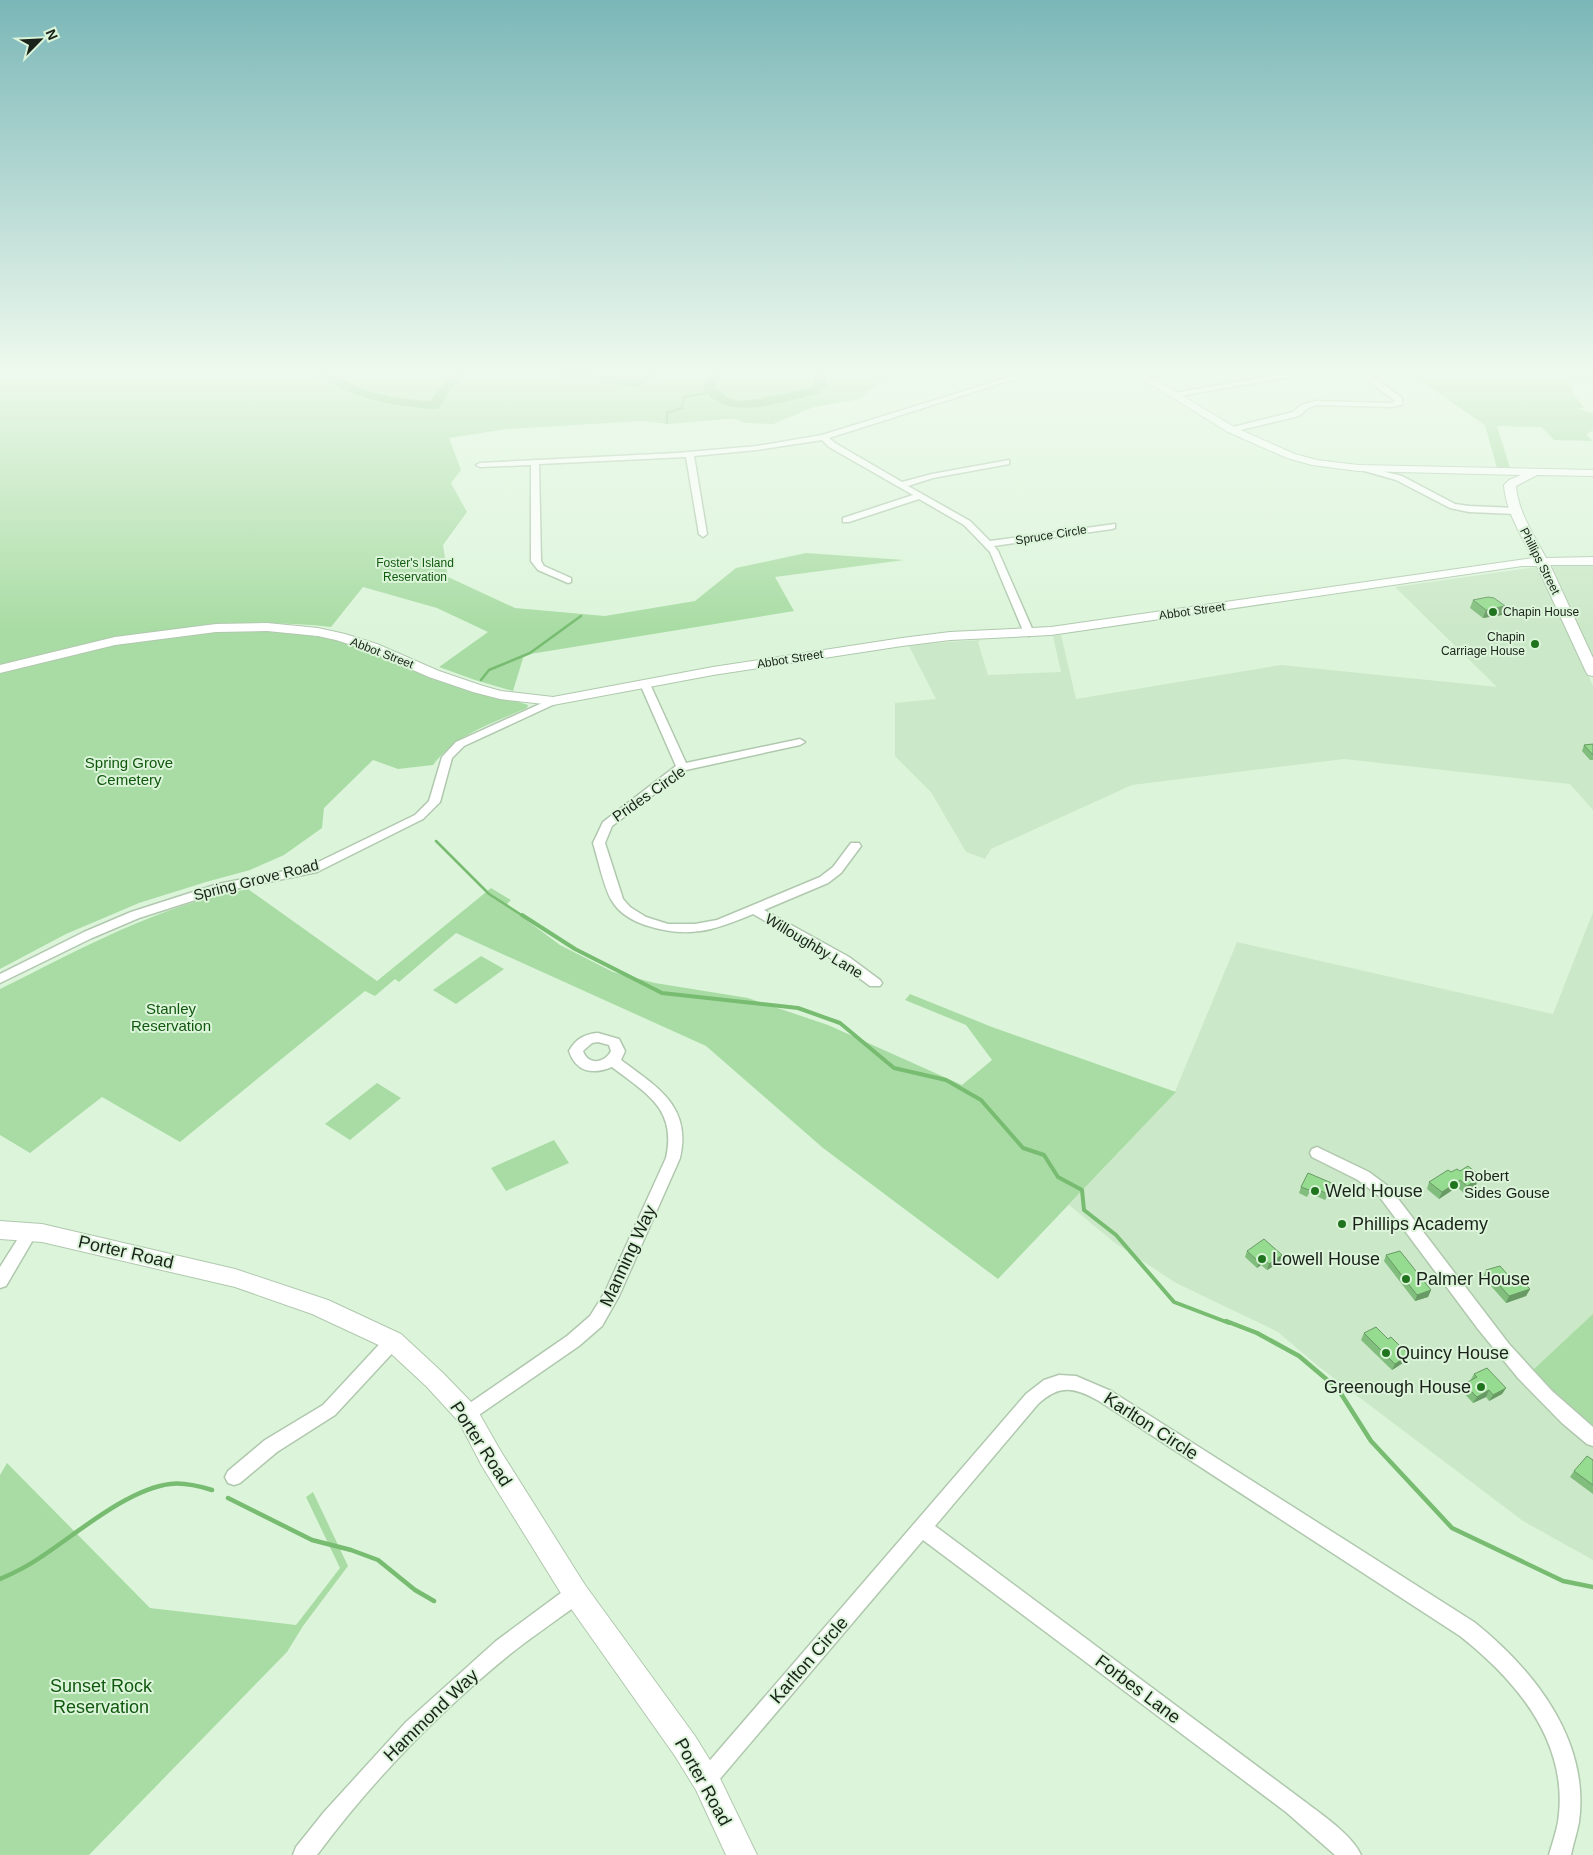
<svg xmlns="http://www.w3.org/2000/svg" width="1593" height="1855" viewBox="0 0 1593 1855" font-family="Helvetica,sans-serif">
<rect width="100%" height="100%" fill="#dcf5da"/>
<g fill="#cbe8c8">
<polygon points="1552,566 1593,566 1593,658 1552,569"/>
<polygon points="1536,567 1541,571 1593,686 1593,810 1570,784 1344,759 1132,785 991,849 985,859 966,852 931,792 895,756 895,703 936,699 909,646 946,642 981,640 978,642 988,675 1061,672 1053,636 1061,635 1076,699 1281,665 1497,687 1395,587"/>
<polygon points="1593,912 1593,1560 1523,1521 1319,1367 1278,1332 1176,1283 1115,1243 1069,1205 1174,1094 1237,942 1553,1014"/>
</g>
<g fill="#a9dca4">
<path d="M0 369H958L911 373 882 380 860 399 814 407 773 424 745 423 736 419H726L669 424 641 421 507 429 449 438 461 470 451 483 467 512 443 545 448 577 515 608 605 616 695 601 736 568 806 553 904 560 775 577 794 611 524 655 513 691 475 680 439 667 488 632 437 608 363 587 331 627C219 614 108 637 0 667Z"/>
<polygon points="1403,369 1465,369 1487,377 1483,369 1593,369 1593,383 1573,383 1572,393 1585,408 1577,408 1593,414 1593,430 1586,435 1593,441 1554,440 1542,427 1497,426 1510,468 1497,468 1485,425"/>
<path d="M214 630H265L335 639 397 662 528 705 527 708C493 723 456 734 433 765L398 769 373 760 324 808 322 828 284 855 250 870 206 882 139 903 66 934 0 969V673L111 645Z"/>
<path d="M491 888 511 900 506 905 560 945 613 972 655 983 748 998 828 1025 962 1085 992 1060 966 1025 905 1000 910 994 992 1027 1176 1092 998 1279 823 1148 706 1046 456 933 399 982 395 979 375 996 365 991 180 1142 102 1097 30 1153 0 1135V989C81 949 158 905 248 889L377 981Z"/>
<polygon points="481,956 504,969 456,1004 433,990"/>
<polygon points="377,1083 401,1098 350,1140 325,1124"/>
<polygon points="554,1140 569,1163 506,1191 491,1168"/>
<polygon points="1593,1314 1593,1426 1532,1371"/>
<polygon points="7,1463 150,1608 296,1625 340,1568 306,1497 313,1492 348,1566 303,1626 287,1652 89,1855 0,1855 0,1475"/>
</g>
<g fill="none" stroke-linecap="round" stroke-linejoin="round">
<polyline stroke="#77bc71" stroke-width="2" points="667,423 667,413 682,408 684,397 713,392"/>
<g stroke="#77bc71" stroke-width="2.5">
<polyline points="481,680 489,670 530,653 581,616"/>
<polyline points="436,841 489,894 523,916"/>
</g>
<polyline stroke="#77bc71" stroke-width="4" points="522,915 575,949 662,993 798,1008 840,1023 894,1068 946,1080 981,1100 1023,1148 1044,1155 1058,1177 1082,1190 1084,1210 1116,1235 1174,1302 1229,1323"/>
<g stroke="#77bc71" stroke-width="4.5">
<polyline points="1226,1321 1257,1333 1299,1356 1338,1389 1371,1441 1452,1528 1563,1581 1593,1587"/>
<polyline points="228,1498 312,1540 351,1550 378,1560 415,1590 434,1601"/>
<path d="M0 1579C14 1573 28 1566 41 1557 76 1534 128 1489 170 1484 184 1482 199 1486 212 1490"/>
</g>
<g fill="#77bc71" fill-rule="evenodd">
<path d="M307 369C328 369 342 381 362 389 385 397 407 400 431 401L442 385 461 369H474L450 390 439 408 435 409C398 407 363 400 330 383 323 379 313 376 307 369Z"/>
<path d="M527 369H559L634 379C649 374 652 369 669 369L654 380 635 387 533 372Z"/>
<path d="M708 369H720L721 373 715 388 730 399 739 401 759 399 809 388 815 384 814 369H826L827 385 817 394 813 395C778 402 730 423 703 389L709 373Z"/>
</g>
<defs>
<g id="street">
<polygon points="1035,369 1046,369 829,438 835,443 902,482 932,474 1009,460 1009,464 933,478 908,486 970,521 990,541 1115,524 1115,528 1112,529 994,546 998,551 1034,633 1029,636 1024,633 990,552 964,525 919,499 849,522 843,522 843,518 913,495 829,447 822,440 757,450 694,456 707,534 703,537 699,534 686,457 539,464 541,561 544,566 571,578 571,582 568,583 538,570 531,561 531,465 480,467 476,465 480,463 677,453 757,446 822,435"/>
<polygon points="1356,369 1363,369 1402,398 1402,405 1391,407 1316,405 1307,409 1299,416 1232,432 1229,432 1229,428 1293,412 1301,405 1315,401 1391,403 1395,401 1363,377 1301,375 1174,397 1170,395 1174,393 1301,371 1359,373"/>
<polygon points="1361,466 1402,476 1455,504 1469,506 1516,508 1520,511 1516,514 1469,512 1450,508 1396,480 1361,470"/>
<path d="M645 681 650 684 686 763 800 739 805 742 800 745 686 770 612 826 605 843 623 899 630 907 646 917 668 924H695L717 920 820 877 833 867 851 843H859L861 846 841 873 828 883 764 910 849 957 880 980 882 983 880 986H870L839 963 753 914C712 931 689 939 645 925 633 921 619 913 612 901 604 888 598 859 593 843L603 822 676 766 640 684Z"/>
<polygon points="553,698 557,699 558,701 557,703 464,746 452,758 440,802 423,819 317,872 220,892 139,918 92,938 0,983 0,974 84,932 131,912 218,884 310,866 415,815 429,801 442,757 456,742"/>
<path d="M598 1033 619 1039 625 1051 621 1060C657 1087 692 1106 680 1158L619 1296 602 1326 579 1346 473 1419 467 1422 461 1419 458 1414 461 1409 567 1336 590 1316 605 1292 666 1158C677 1109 647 1094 612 1067 592 1075 576 1072 569 1051 576 1039 584 1034 598 1033ZM598 1042 609 1045 611 1051C605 1063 588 1066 583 1051L592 1043Z"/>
<polygon points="1317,1147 1369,1172 1389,1187 1509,1344 1552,1391 1593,1427 1593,1446 1587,1444 1562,1423 1518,1378 1478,1329 1379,1196 1358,1180 1312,1157 1310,1153 1312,1149"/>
<polygon points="29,1227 34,1229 37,1233 6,1286 0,1288 0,1267 24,1229"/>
<polygon points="393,1334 399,1336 401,1341 399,1346 335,1415 277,1452 240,1483 234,1485 228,1483 225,1477 228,1471 265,1440 323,1405 387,1336"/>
<path d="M1059 1375 1076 1376 1111 1391 1474 1622C1534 1670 1590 1740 1579 1822 1577 1833 1573 1844 1571 1855H1549C1552 1844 1556 1833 1558 1822 1570 1743 1517 1681 1460 1636L1099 1401C1074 1387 1060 1384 1038 1404L935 1526 1300 1798C1318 1812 1352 1834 1361 1855H1335L1286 1812 923 1540 713 1787 706 1790 699 1787 696 1780 699 1773 1026 1394 1044 1380Z"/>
<path d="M576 1585 583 1587 585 1594 583 1601C558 1619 533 1636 509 1655 438 1713 372 1781 317 1855H293L296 1847 324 1812 406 1722 496 1641 569 1587Z"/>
</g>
<g id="secondary">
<path d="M1126 369H1138L1236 428 1295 454 1317 460 1358 465 1593 470V476L1537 475 1516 486C1518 512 1534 535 1546 558L1593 557V565H1550L1593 658V676L1588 675 1586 672 1537 566H1522L1051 635 950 640 902 646 713 675 553 705 500 699 473 692 429 677 367 650 336 640 318 636 267 631 216 632 115 645 0 673V665L115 637 216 624 267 623 318 628 345 634 377 644 439 671 483 686 501 691 553 697 713 667 902 638 950 632 1051 627 1533 558C1521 535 1506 512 1504 485L1509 480 1521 475 1358 471 1312 465 1287 458 1228 432Z"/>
<polygon points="0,1221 42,1224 235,1269 328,1300 401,1334 443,1373 475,1406 500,1450 585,1585 695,1736 716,1770 757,1855 726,1855 696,1790 675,1756 567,1603 482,1466 459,1422 427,1387 385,1348 312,1314 235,1287 42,1242 0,1239"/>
</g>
</defs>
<use href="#street" stroke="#b0c8ae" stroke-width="3"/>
<use href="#secondary" stroke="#b0c8ae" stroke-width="2"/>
<use href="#street" fill="#fff" fill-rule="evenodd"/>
<use href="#secondary" fill="#fff" fill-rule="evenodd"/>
</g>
<g fill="#81bd7c">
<polygon points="1473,600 1505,606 1502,615 1483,618 1470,608"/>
<polygon points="1593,744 1593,760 1590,760 1582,751 1584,745"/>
<polygon points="1451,1172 1479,1175 1476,1185 1464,1193 1457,1187 1439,1199 1427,1189 1429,1182"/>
<polygon points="1308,1173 1331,1190 1325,1200 1309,1193 1307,1197 1299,1193 1301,1187"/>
<polygon points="1247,1251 1282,1255 1280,1262 1267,1270 1261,1265 1257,1268 1245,1257"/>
<polygon points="1386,1255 1431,1290 1428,1297 1415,1301 1384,1261"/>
<polygon points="1486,1270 1517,1285 1530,1289 1526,1296 1506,1303 1483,1277"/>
<polygon points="1364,1333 1406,1361 1392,1370 1361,1340"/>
<polygon points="1474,1374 1506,1388 1502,1394 1489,1401 1486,1397 1473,1403 1461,1390 1464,1384 1470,1381"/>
<polygon points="1593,1460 1593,1494 1570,1477 1574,1471"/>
</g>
<g fill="#699a65">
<polygon points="1505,606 1502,615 1483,618 1486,610"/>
<polygon points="1479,1175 1476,1185 1464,1193 1467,1186 1476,1177"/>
<polygon points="1460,1180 1457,1187 1439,1199 1442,1192"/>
<polygon points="1282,1255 1280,1262 1267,1270 1269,1264"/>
<polygon points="1263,1259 1261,1265 1257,1268 1259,1262"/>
<polygon points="1530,1289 1526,1296 1506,1303 1509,1296"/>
<polygon points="1431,1290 1428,1297 1415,1301 1417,1295"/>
<polygon points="1409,1355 1406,1361 1392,1370 1395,1364"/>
<polygon points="1506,1388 1502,1394 1489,1401 1493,1395"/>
<polygon points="1489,1390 1486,1397 1473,1403 1477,1397"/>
</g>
<g fill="#96dc90" stroke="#699a65">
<polygon points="1488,597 1494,598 1505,606 1486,610 1473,600"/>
<polygon points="1593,744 1593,754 1592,754 1584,745"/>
<polygon points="1468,1166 1479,1175 1476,1177 1478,1179 1467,1186 1460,1180 1442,1192 1429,1182 1448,1170 1451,1172 1457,1169 1460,1171"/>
<polygon points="1308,1173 1334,1184 1328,1194 1311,1187 1309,1190 1301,1187"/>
<polygon points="1264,1239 1282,1255 1269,1264 1263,1259 1259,1262 1247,1251"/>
<polygon points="1400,1251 1431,1290 1417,1295 1386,1255"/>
<polygon points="1500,1266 1517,1285 1523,1282 1530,1289 1509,1296 1486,1270"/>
<polygon points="1376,1327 1388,1339 1391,1337 1409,1355 1395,1364 1364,1333"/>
<polygon points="1487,1368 1506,1388 1493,1395 1489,1390 1477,1397 1464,1384 1477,1377 1474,1374"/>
<polygon points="1587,1456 1593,1460 1593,1485 1574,1471"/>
</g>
<linearGradient id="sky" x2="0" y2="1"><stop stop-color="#7bb7b8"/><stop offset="0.59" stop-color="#effaee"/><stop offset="1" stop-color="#effaee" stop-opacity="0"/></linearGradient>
<rect width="1593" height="629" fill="url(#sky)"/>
<g fill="#21741e" stroke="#dcf5da" stroke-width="2">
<circle cx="1493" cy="612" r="5"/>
<circle cx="1535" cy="644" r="5"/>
<circle cx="1454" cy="1185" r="5"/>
<circle cx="1315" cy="1191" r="5"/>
<circle cx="1342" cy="1224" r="5"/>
<circle cx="1262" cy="1259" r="5"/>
<circle cx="1406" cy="1279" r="5"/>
<circle cx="1386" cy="1353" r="5"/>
<circle cx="1481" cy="1387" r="5"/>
</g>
<g text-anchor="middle" stroke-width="4" stroke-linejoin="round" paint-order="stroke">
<g font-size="12" fill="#1a2319" stroke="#dcf5da">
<text transform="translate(1051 535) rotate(-9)" y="4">Spruce Circle</text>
<text transform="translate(1540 561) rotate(63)" y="4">Phillips Street</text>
<text transform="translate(1192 611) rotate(-8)" y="4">Abbot Street</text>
<text transform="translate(382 653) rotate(21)" y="4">Abbot Street</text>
<text transform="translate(790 659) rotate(-9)" y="4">Abbot Street</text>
</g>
<g font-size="12" fill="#11580f" stroke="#dcf5da">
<text x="415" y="567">Foster's Island<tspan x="415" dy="14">Reservation</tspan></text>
</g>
<g font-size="12" fill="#1a2319" stroke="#dcf5da" text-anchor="start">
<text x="1503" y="616">Chapin House</text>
<text x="1525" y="641" text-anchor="end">Chapin<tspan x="1525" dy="14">Carriage House</tspan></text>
</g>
<g font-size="15" fill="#11580f" stroke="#dcf5da">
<text x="129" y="768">Spring Grove<tspan x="129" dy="17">Cemetery</tspan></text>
<text x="171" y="1014">Stanley<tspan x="171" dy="17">Reservation</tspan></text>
</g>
<g font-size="15" fill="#1a2319" stroke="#dcf5da">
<text transform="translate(649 794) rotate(-35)" y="5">Prides Circle</text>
<text transform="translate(256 880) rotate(-14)" y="5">Spring Grove Road</text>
<text transform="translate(814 946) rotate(31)" y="5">Willoughby Lane</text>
</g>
<g font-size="15" fill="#1a2319" stroke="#dcf5da" text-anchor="start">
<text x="1464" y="1181">Robert<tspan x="1464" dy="17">Sides Gouse</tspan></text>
</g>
<g font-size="18" fill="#1a2319" stroke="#dcf5da" text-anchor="start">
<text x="1325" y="1197">Weld House</text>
<text x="1352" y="1230">Phillips Academy</text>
<text x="1272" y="1265">Lowell House</text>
<text x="1416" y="1285">Palmer House</text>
<text x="1396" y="1359">Quincy House</text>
<text x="1471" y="1393" text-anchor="end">Greenough House</text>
</g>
<g font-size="18" fill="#1a2319" stroke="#dcf5da">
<text transform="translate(126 1252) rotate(13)" y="6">Porter Road</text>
<text transform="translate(628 1256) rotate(-65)" y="6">Manning Way</text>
<text transform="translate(1151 1426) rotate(33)" y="6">Karlton Circle</text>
<text transform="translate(481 1444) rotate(57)" y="6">Porter Road</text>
<text transform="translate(809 1660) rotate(-49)" y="6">Karlton Circle</text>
<text transform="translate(1138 1689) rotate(37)" y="6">Forbes Lane</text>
<text transform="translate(431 1715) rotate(-44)" y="6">Hammond Way</text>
<text transform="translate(703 1782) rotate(61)" y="6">Porter Road</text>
</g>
<g font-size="18" fill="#11580f" stroke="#dcf5da">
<text x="101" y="1692">Sunset Rock<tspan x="101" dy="21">Reservation</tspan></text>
</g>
</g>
<g transform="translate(40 40) rotate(66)" stroke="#dcf5da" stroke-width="4" paint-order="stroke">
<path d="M0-4L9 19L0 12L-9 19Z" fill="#1a2319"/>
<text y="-8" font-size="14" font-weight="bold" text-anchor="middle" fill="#1a2319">N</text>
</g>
</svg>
